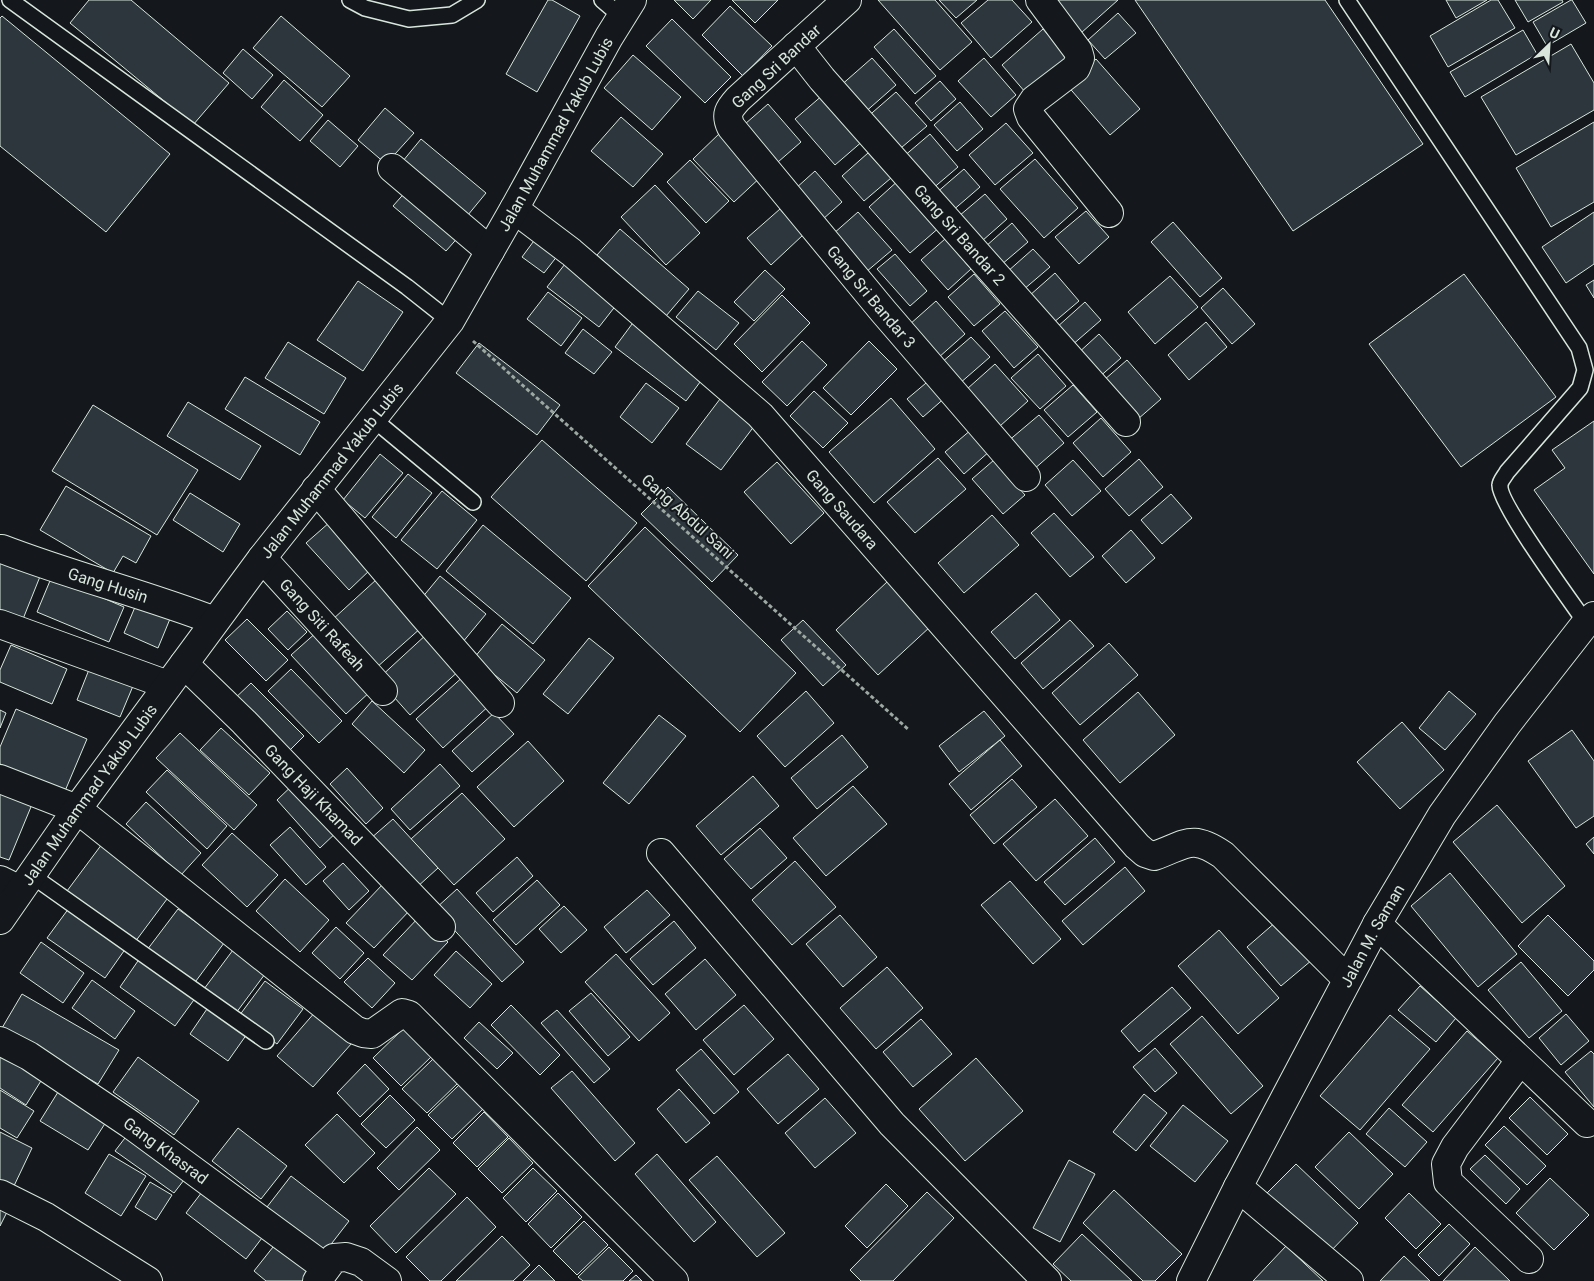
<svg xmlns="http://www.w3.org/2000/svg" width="1594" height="1281" viewBox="0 0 1594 1281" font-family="Roboto,sans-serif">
<rect width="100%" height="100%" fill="#14181c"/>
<g fill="#2c363c" stroke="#d8e6dc">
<polygon points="89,0 131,0 229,83 193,125 70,23"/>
<polygon points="548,0 552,0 580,16 537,92 506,74"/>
<polygon points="674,0 711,0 693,19"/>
<polygon points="732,0 778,0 755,23"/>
<polygon points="878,0 935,0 972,42 940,70"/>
<polygon points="939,0 977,0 956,18"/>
<polygon points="988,0 1012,0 1032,22 991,58 961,23"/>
<polygon points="1052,0 1118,0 1081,33"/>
<polygon points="1135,0 1325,0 1423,144 1293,231"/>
<polygon points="1446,0 1487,0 1456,18"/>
<polygon points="1491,0 1498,0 1515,28 1448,67 1430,36"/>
<polygon points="1515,0 1562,0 1563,2 1528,22"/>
<polygon points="1571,0 1572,0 1586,23 1547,46 1533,22"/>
<polygon points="730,6 772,46 743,76 702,35"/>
<polygon points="1118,13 1136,33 1105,59 1088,40"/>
<polygon points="2,16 170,154 106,232 0,146 0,18"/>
<polygon points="281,16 350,76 322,107 253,48"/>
<polygon points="672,19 731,77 705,103 646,46"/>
<polygon points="894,29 936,76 915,94 874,47"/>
<polygon points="1043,29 1073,63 1031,99 1002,65"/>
<polygon points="1523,30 1537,54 1465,97 1450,72"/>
<polygon points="1571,44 1594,83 1594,110 1516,155 1481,97"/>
<polygon points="243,49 273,75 252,99 223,73"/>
<polygon points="633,55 681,97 652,130 604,88"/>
<polygon points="872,58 896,85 863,114 839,87"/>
<polygon points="984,58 1016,95 991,117 958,81"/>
<polygon points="1096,59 1140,109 1110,135 1066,84"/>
<polygon points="284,80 323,115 300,141 261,107"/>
<polygon points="940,81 956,99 931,121 915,103"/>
<polygon points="896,92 927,126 895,153 865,119"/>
<polygon points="824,94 864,140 835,165 795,119"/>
<polygon points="960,102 983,129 957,151 934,125"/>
<polygon points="768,104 801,142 778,162 745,124"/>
<polygon points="385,108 414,133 386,164 358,140"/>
<polygon points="621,117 663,154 633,187 591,151"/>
<polygon points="328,120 358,146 340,167 310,141"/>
<polygon points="1594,122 1594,202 1551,227 1516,168"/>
<polygon points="1006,123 1033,153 995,185 969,155"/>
<polygon points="722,131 764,174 734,202 693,159"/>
<polygon points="930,134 958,167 931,190 903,157"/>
<polygon points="421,139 486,193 463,221 398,167"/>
<polygon points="868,153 891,178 864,201 842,176"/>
<polygon points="1035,159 1078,208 1044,238 1000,189"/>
<polygon points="690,160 729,201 706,223 667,182"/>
<polygon points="964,169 980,187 951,212 935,194"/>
<polygon points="815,171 842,202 822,220 795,189"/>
<polygon points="900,179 941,226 910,253 869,207"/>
<polygon points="655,185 700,233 666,265 621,217"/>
<polygon points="408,189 461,234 446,251 393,206"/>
<polygon points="985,194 1007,219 982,241 959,216"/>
<polygon points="780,209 803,235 771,265 747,238"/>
<polygon points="1086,211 1109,237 1079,264 1055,237"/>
<polygon points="858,212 892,250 866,272 833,234"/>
<polygon points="1594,212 1594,264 1566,283 1542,247"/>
<polygon points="1173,222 1222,278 1200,297 1151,242"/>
<polygon points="1012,223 1028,242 1001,265 985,247"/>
<polygon points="620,229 689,289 666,316 597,255"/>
<polygon points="536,238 558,255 544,273 522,257"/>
<polygon points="945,239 971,269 948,290 921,260"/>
<polygon points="1033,249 1050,267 1023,290 1007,272"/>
<polygon points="895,254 927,291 910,306 877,269"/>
<polygon points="565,264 617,304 599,327 547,287"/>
<polygon points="765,270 785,289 754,321 734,302"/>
<polygon points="1055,273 1079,301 1053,323 1029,296"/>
<polygon points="974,274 1000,304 974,326 948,297"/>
<polygon points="1464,274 1556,397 1461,467 1369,344"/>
<polygon points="1170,276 1198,307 1155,344 1128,312"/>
<polygon points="1594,280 1594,298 1586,285"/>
<polygon points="358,281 403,312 363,371 317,340"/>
<polygon points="1223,288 1255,324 1232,344 1201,308"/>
<polygon points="698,291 739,323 716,350 676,317"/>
<polygon points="548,292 582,318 561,346 527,319"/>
<polygon points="782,295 810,323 762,372 734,344"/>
<polygon points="936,301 965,334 938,358 909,325"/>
<polygon points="1085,302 1101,320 1071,346 1056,328"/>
<polygon points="1005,311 1038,347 1014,368 982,331"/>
<polygon points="635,320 706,374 686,401 615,347"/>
<polygon points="1206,322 1227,347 1189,380 1168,355"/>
<polygon points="583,329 612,352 594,374 565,353"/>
<polygon points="1099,334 1121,358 1097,379 1076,355"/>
<polygon points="971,337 990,357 959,384 941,363"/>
<polygon points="802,341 827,365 787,406 762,382"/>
<polygon points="869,341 897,369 851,415 823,388"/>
<polygon points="288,342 346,378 324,414 265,378"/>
<polygon points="479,343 560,405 537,435 456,373"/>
<polygon points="1038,354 1066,386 1040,409 1011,378"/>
<polygon points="1127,360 1161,399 1130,426 1096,387"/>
<polygon points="995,364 1028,401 1000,426 967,389"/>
<polygon points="245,377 320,422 300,455 225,409"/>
<polygon points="932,378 947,396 923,417 907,399"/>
<polygon points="646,383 679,408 652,443 620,417"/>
<polygon points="1073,385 1097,412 1068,437 1044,410"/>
<polygon points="814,391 848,423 823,448 790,416"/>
<polygon points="891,398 935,449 874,503 829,452"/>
<polygon points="720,399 755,425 721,470 686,444"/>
<polygon points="188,402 261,446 240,480 167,436"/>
<polygon points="93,405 198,470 157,535 52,471"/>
<polygon points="1039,415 1064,443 1033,470 1007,442"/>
<polygon points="1101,418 1131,452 1103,477 1073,443"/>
<polygon points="1594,421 1594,574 1534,490 1565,468 1552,450"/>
<polygon points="972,429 991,450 964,474 945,452"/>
<polygon points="542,440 637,523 586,581 491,497"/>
<polygon points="380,454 403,473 365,518 343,500"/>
<polygon points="938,458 966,489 915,533 887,502"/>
<polygon points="1139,459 1163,487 1129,516 1105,489"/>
<polygon points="994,460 1025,495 1003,514 972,479"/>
<polygon points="1073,460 1101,491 1072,516 1045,485"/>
<polygon points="777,462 824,513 791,544 744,492"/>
<polygon points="408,474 432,493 396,538 372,517"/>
<polygon points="66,486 151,536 136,563 123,556 113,573 40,530"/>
<polygon points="668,487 738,555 712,582 641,514"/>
<polygon points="442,491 477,520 437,569 401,540"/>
<polygon points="190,493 240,524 223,552 173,520"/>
<polygon points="1171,494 1192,518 1162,544 1141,520"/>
<polygon points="1054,513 1094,557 1070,577 1031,533"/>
<polygon points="992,515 1019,545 964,593 938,563"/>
<polygon points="330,522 372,568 349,590 306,543"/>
<polygon points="483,525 571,598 533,644 446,571"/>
<polygon points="645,527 796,673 740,732 588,586"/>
<polygon points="1131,530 1155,558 1126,583 1102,556"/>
<polygon points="0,557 41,574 23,619 0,610"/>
<polygon points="52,576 124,607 109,642 37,612"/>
<polygon points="440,576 486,614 462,643 416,605"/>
<polygon points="377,579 422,627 376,668 332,620"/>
<polygon points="888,581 931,626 878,675 836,630"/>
<polygon points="1036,593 1060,620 1015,659 991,632"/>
<polygon points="138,600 172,614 158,648 124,633"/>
<polygon points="287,611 307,632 288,650 268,629"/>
<polygon points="247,619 288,660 266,681 225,640"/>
<polygon points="803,620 846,665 823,686 781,640"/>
<polygon points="1070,620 1094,646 1043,689 1021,663"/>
<polygon points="502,624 545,660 517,693 474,658"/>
<polygon points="318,631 372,690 346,714 291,655"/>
<polygon points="428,633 461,669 410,715 378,679"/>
<polygon points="589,638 614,658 568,714 543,694"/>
<polygon points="1109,643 1138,675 1080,725 1052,693"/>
<polygon points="11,645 67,669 52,704 0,682 0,670"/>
<polygon points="90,667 133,686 120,717 77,700"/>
<polygon points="291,669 342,721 319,743 268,691"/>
<polygon points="466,674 492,703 443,748 416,719"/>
<polygon points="251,683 304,736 284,756 230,703"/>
<polygon points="806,691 834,723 785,767 757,736"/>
<polygon points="1449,691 1476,714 1445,750 1419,728"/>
<polygon points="1138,692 1175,735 1120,783 1083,740"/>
<polygon points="372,701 425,750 404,773 352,724"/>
<polygon points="16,709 87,739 65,791 0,764 0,747"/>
<polygon points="0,710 6,713 0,728"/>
<polygon points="984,711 1005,736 959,772 939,746"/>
<polygon points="494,713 514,734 472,772 452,751"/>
<polygon points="659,715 686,736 629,804 603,783"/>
<polygon points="1402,722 1444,770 1400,809 1357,762"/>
<polygon points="221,728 270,773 249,795 200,750"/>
<polygon points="1572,730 1594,761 1594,816 1576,828 1528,761"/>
<polygon points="180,733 257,805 234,830 156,758"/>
<polygon points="842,735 868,767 817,809 791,778"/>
<polygon points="1000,740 1022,766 971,810 949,784"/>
<polygon points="528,741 564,781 514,827 477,787"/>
<polygon points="440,764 460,786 410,830 391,809"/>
<polygon points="347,768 383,808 366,824 330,784"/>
<polygon points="167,770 227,826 207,849 146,792"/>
<polygon points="753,776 779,806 721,855 696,826"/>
<polygon points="1012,779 1037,807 994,844 970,815"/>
<polygon points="298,780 341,828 320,848 277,800"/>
<polygon points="853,786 887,824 826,876 793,838"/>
<polygon points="0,788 33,802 9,860 0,857"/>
<polygon points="462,793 505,839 454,885 411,839"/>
<polygon points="1055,799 1088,836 1036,881 1003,844"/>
<polygon points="146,802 201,853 181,875 126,824"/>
<polygon points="1497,805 1565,886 1522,923 1453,842"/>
<polygon points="393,819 438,868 416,888 370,839"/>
<polygon points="290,827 326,867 306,885 270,845"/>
<polygon points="760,828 787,858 751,889 724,859"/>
<polygon points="232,833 278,875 247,907 202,865"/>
<polygon points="1594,837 1594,854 1586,844"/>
<polygon points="1095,838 1115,862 1065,905 1044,882"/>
<polygon points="102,844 170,895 135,942 67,891"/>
<polygon points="517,857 533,876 493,912 476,893"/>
<polygon points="795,861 836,907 792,945 752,900"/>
<polygon points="343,863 369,891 349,910 323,881"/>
<polygon points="1125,867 1145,891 1083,945 1062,921"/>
<polygon points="1450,873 1517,954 1478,987 1411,906"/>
<polygon points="285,879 329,920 300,952 256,911"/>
<polygon points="537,880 560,905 516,945 493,920"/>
<polygon points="1010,881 1061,939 1033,964 981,905"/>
<polygon points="383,884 411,909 374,948 346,923"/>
<polygon points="457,889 524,962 502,982 435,909"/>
<polygon points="647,890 670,915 626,953 604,927"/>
<polygon points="564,906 587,930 561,953 539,929"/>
<polygon points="69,908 126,948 105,978 47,938"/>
<polygon points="178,909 224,943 193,985 147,950"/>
<polygon points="840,915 877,957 843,987 806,944"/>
<polygon points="1548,915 1594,961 1594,970 1568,996 1518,946"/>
<polygon points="420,916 448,942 412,980 383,955"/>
<polygon points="674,921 696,948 653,985 630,959"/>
<polygon points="1277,921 1312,960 1281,986 1247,947"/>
<polygon points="336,927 364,953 340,979 312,953"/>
<polygon points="1219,930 1279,998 1238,1034 1178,966"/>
<polygon points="41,942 84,973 63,1003 20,973"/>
<polygon points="233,950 265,974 236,1013 204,989"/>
<polygon points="456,951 492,984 470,1008 434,975"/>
<polygon points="616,954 670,1013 639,1041 585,982"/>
<polygon points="140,958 196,997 175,1026 120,987"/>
<polygon points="368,958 395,983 372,1008 344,982"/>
<polygon points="705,959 736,995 696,1030 665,994"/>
<polygon points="1521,962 1562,1011 1529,1038 1488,990"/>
<polygon points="887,967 923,1008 876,1049 840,1008"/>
<polygon points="92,980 135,1011 115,1039 72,1008"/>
<polygon points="265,981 303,1009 277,1044 239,1016"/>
<polygon points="1420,986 1456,1018 1436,1042 1398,1010"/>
<polygon points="1172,987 1191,1008 1139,1052 1121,1031"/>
<polygon points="591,993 630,1037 608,1056 569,1011"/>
<polygon points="22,994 119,1050 98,1084 2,1028"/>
<polygon points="511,1005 560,1055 540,1075 491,1025"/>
<polygon points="744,1005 774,1039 734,1075 703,1040"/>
<polygon points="209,1006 247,1034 228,1061 190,1034"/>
<polygon points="557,1010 610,1069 594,1083 541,1023"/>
<polygon points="316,1011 352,1043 313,1087 277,1056"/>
<polygon points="1566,1014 1589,1041 1561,1065 1539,1038"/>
<polygon points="1390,1015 1430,1049 1360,1130 1320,1096"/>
<polygon points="1202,1016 1263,1086 1231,1114 1170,1044"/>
<polygon points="921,1019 952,1054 913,1087 883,1052"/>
<polygon points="479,1022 513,1053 497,1069 464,1038"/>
<polygon points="404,1028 432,1056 401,1086 373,1058"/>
<polygon points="1467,1031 1498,1058 1433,1132 1402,1105"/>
<polygon points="1155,1048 1177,1073 1155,1092 1133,1067"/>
<polygon points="701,1049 739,1092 714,1114 676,1070"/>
<polygon points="1591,1051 1594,1054 1594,1107 1565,1072"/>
<polygon points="0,1054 44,1076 26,1105 0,1088"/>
<polygon points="788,1054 819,1089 778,1124 747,1089"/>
<polygon points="138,1057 199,1101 174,1135 113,1092"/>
<polygon points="976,1058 1023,1111 965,1161 919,1109"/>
<polygon points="433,1059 458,1083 427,1113 402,1089"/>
<polygon points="365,1064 389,1089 360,1117 337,1093"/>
<polygon points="572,1071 635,1143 615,1161 551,1088"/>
<polygon points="459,1085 483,1109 452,1139 428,1115"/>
<polygon points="679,1089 710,1123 686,1143 657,1109"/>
<polygon points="0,1090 34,1111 17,1138 0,1128"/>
<polygon points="58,1092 106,1122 88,1150 40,1121"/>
<polygon points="1144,1094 1167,1113 1136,1151 1113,1132"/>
<polygon points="390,1095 415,1120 386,1148 361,1124"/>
<polygon points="1530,1097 1568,1134 1547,1155 1509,1118"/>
<polygon points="825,1098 856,1133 815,1168 785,1133"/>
<polygon points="1183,1105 1228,1141 1195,1182 1150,1146"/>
<polygon points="1389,1108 1427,1142 1405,1167 1366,1134"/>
<polygon points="484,1112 508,1137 477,1167 453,1143"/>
<polygon points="337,1114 375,1153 344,1183 305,1145"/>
<polygon points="1504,1126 1546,1166 1527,1185 1485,1145"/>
<polygon points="417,1127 440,1150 399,1190 377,1168"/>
<polygon points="238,1128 287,1166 261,1199 212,1161"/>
<polygon points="0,1132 32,1148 13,1188 0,1181"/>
<polygon points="1349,1132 1393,1174 1359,1209 1315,1167"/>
<polygon points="128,1134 187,1176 174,1193 115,1151"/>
<polygon points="509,1138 533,1163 502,1193 478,1169"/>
<polygon points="109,1154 146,1176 121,1216 85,1193"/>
<polygon points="657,1154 716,1222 694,1242 635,1174"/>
<polygon points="1485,1155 1520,1189 1506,1204 1470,1169"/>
<polygon points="717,1156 785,1233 757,1257 689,1180"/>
<polygon points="1069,1160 1095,1174 1060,1242 1033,1228"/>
<polygon points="1296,1164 1358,1223 1325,1257 1263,1197"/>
<polygon points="429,1168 456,1194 396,1253 370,1226"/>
<polygon points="533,1168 557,1191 526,1222 503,1198"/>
<polygon points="291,1176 349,1221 325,1252 267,1207"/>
<polygon points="1550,1178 1589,1215 1554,1250 1516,1213"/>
<polygon points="150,1182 172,1195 156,1220 135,1207"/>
<polygon points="886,1184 908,1206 867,1248 845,1226"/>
<polygon points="205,1188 265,1234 246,1259 186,1213"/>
<polygon points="1114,1190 1182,1254 1155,1281 1143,1281 1083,1223"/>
<polygon points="927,1192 954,1218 893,1281 861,1281 850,1270"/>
<polygon points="558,1193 582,1217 551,1248 528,1224"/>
<polygon points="1409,1193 1441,1224 1416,1249 1385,1218"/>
<polygon points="467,1197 496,1227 441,1281 430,1281 406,1257"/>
<polygon points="0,1203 9,1208 0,1226"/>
<polygon points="584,1221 608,1245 577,1275 553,1251"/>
<polygon points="1449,1224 1470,1244 1439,1276 1418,1255"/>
<polygon points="1082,1234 1132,1281 1071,1281 1053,1264"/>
<polygon points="502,1236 530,1265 513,1281 456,1281"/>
<polygon points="277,1242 319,1275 314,1281 266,1281 254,1271"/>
<polygon points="1286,1246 1323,1281 1253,1281"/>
<polygon points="609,1247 633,1271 623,1281 583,1281 578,1277"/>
<polygon points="1475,1247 1510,1281 1443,1281"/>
<polygon points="1404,1256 1430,1281 1380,1281"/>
<polygon points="539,1265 555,1281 523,1281"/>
<polygon points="636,1275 642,1281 629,1281"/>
</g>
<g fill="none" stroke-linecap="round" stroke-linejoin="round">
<defs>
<g id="lane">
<polyline points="10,0 407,287 450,321"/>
<polyline points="350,0 365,8 409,19 452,15 477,0"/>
<polyline points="602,0 622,17"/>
<path d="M1347 0 1579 348 1585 370 1580 388 1507 472C1505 476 1500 481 1500 485 1498 502 1572 603 1586 623"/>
<polyline points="372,418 473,502"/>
<polyline points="31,875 266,1041"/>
</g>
<g id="street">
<path id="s1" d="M847 0 738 99C729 109 725 114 731 127L883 311 1026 477"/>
<polyline points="1040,0 1078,51 1080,58 1076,68 1034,100 1028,109 1031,117 1109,213"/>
<path id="s2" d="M796 46 822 79 1126 422"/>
<polyline points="392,168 490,251"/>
<path id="s3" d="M514 209 571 252 760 415 1137 846 1145 853 1154 856C1186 845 1191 833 1223 855L1347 979"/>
<polyline points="316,489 424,616 500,703"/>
<path id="s4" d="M2 549C72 576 145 594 215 621"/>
<path id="s5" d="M262 558 383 691"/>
<polyline points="0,624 168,685"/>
<path id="s6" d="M184 664 244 722 441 927"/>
<polyline points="0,779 77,809 355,1030 363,1033 372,1034 402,1013 409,1015 674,1281"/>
<polyline points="661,853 892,1124 1047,1281"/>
<polyline points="0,880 20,890"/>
<polyline points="1377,924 1587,1123"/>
<path id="s7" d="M0 1041 29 1056 130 1124 326 1268"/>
<polyline points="1520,1061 1455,1147 1446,1164 1448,1182 1529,1259"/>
<polyline points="1238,1187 1349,1281"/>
<polyline points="0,1194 46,1217 148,1281"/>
<polyline points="317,1281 334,1258 346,1257 361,1262 387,1281"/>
</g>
<g id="secondary">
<path id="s8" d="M0 920 77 809 262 558 450 321 514 209 609 37 632 0"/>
<path id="s9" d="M1191 1281 1238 1187 1377 924 1442 815 1507 724 1586 623 1594 616"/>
</g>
</defs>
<use href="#lane" stroke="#d8e6dc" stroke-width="18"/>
<use href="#street" stroke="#d8e6dc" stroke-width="30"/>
<use href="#secondary" stroke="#d8e6dc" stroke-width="30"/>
<polyline stroke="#9da8a2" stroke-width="3" stroke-dasharray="4 2.5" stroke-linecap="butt" points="473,341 909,730"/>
<use href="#lane" stroke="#14181c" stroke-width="15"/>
<use href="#street" stroke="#14181c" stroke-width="28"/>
<use href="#secondary" stroke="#14181c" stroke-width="28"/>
</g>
<g text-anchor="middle" stroke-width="4" stroke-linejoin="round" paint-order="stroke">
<g font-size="16" fill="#d8e6dc" stroke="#14181c">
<text transform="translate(776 66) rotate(-43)" y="6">Gang Sri Bandar</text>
<text dy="6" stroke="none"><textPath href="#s8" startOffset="964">Jalan Muhammad Yakub Lubis</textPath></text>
<text dy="6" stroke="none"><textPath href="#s2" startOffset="250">Gang Sri Bandar 2</textPath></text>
<text dy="6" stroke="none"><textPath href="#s1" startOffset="399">Gang Sri Bandar 3</textPath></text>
<text dy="6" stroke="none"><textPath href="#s8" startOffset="559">Jalan Muhammad Yakub Lubis</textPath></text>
<text dy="6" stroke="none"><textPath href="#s3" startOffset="446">Gang Saudara</textPath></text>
<text transform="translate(688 516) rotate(42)" y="6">Gang Abdul Sani</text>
<text dy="6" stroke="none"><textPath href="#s4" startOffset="112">Gang Husin</textPath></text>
<text dy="6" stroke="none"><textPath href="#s5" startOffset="90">Gang Siti Rafeah</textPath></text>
<text dy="6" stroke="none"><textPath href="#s8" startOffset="154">Jalan Muhammad Yakub Lubis</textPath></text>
<text dy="6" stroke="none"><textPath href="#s6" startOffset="184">Gang Haji Khamad</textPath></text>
<text dy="6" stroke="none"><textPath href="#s9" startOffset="390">Jalan M. Saman</textPath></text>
<text dy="6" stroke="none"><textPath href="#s7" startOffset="199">Gang Khasrad</textPath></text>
</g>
</g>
<g transform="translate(1549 45) rotate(25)" stroke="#14181c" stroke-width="4" paint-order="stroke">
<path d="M0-4L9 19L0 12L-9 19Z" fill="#d8e6dc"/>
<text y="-8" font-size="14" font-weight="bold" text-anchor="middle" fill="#d8e6dc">U</text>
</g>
</svg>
